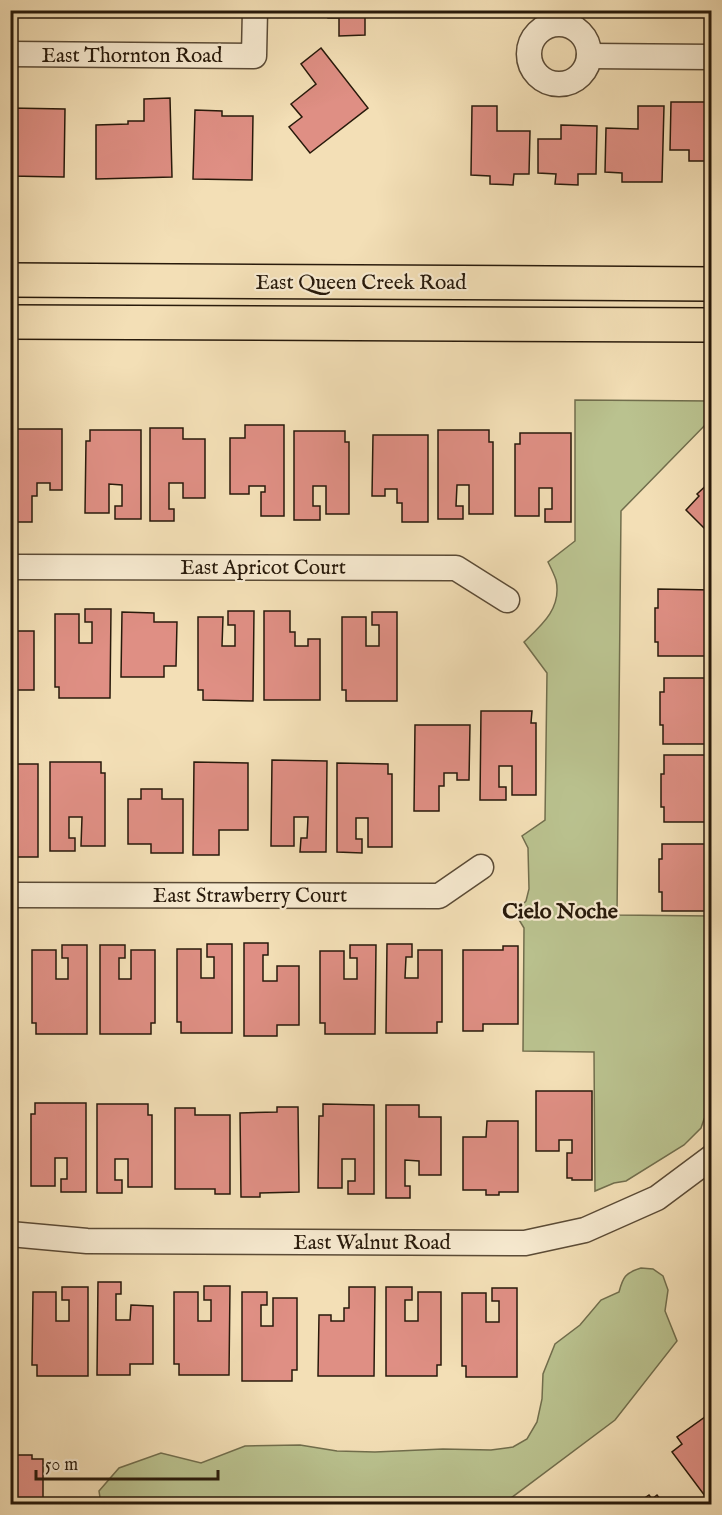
<svg xmlns="http://www.w3.org/2000/svg" width="722" height="1515" viewBox="0 0 722 1515" font-family="'IM FELL English',serif">
<rect width="100%" height="100%" fill="#f3dfb6"/>
<filter id="stains"><feTurbulence type="fractalNoise" baseFrequency=".00333" numOctaves="4"/><feColorMatrix values="0 0 0 0 .2 0 0 0 0 .09 0 0 0 0 .02 0 0 0 .5 -.17"/></filter>
<radialGradient id="worn" r=".72"><stop offset=".6" stop-color="#630" stop-opacity="0"/><stop offset="1" stop-color="#630" stop-opacity=".3"/></radialGradient>
<g fill="#bac28f" stroke="#716e4d" stroke-width="1.5">
<path d="M575 400 712 401 711 419 621 511 617 915 711 916V1109L704 1119 701 1128 684 1145 626 1181 614 1183 595 1191 594 1052 523 1051 524 928 515 913 526 901 529 889 528 848 522 836 545 820 547 673 524 642C542 625 562 608 556 580 554 574 551 568 548 562L575 541Z"/>
<path d="M641 1268 653 1269 663 1276 668 1290 665 1311 677 1341 615 1420 503 1504H101L99 1491 119 1468 161 1453 201 1463 245 1446 300 1445 337 1451 375 1452 443 1449 491 1450 513 1447 527 1439 537 1422 542 1399 543 1374 555 1344 580 1325 601 1300 619 1292C623 1277 625 1273 641 1268Z"/>
</g>
<g fill="#df8f84" stroke="#281a0b" stroke-width="1.5">
<polygon points="328,10 365,10 365,35 339,36 339,18 328,18"/>
<polygon points="321,48 368,108 310,153 289,127 302,117 291,104 316,84 301,64"/>
<polygon points="170,98 172,177 96,179 96,125 128,124 128,121 144,121 144,99"/>
<polygon points="671,102 705,102 705,114 712,115 712,161 689,161 689,150 670,150"/>
<polygon points="472,106 497,106 497,131 530,131 529,174 514,174 513,185 490,184 490,176 471,175"/>
<polygon points="638,106 664,106 662,182 622,182 622,173 605,172 606,128 638,129"/>
<polygon points="10,108 65,109 64,177 10,176"/>
<polygon points="195,110 222,111 222,116 253,116 252,180 193,179"/>
<polygon points="561,125 597,126 596,174 578,174 578,185 555,184 556,174 538,173 538,139 561,139"/>
<polygon points="245,425 284,425 284,516 261,516 261,492 265,492 265,486 249,486 249,494 230,494 230,438 245,438"/>
<polygon points="150,428 183,428 183,439 205,439 205,498 183,498 183,483 169,483 169,509 174,509 174,521 150,521"/>
<polygon points="10,429 62,429 62,490 50,490 50,483 37,483 37,496 32,496 32,522 10,522"/>
<polygon points="90,430 141,430 141,519 115,519 115,506 122,506 122,485 109,484 109,513 85,513 86,441 90,441"/>
<polygon points="438,430 489,430 489,442 493,442 493,514 469,514 469,485 457,485 456,506 463,506 463,519 438,519"/>
<polygon points="294,431 345,431 345,442 349,442 349,514 326,514 326,486 313,486 313,506 320,506 320,520 294,520"/>
<polygon points="520,433 571,433 571,522 545,522 545,509 552,509 552,488 539,488 539,516 515,516 515,444 520,444"/>
<polygon points="373,435 428,435 428,522 402,522 402,503 397,503 397,489 385,489 385,496 372,496"/>
<polygon points="712,480 712,536 686,510 699,496 697,494"/>
<polygon points="658,589 712,590 712,656 658,656 658,642 655,642 655,608 658,608"/>
<polygon points="85,609 111,609 110,698 59,698 59,687 55,687 55,614 79,614 79,643 92,643 92,622 85,622"/>
<polygon points="228,611 254,611 253,701 203,700 203,690 198,690 198,617 223,617 222,646 235,646 235,625 228,625"/>
<polygon points="264,611 290,611 290,632 295,632 295,646 308,646 308,639 320,639 320,700 264,700"/>
<polygon points="122,612 154,613 154,622 177,622 176,666 164,666 164,677 121,677"/>
<polygon points="372,612 397,612 397,701 346,701 346,690 342,690 342,617 366,617 366,646 379,646 379,625 372,625"/>
<polygon points="12,631 34,631 34,690 11,690 11,701 10,645 12,645"/>
<polygon points="664,678 712,678 712,744 663,744 663,725 660,725 660,692 664,692"/>
<polygon points="481,711 532,711 531,723 536,723 536,795 512,795 512,766 499,766 499,787 506,787 506,800 480,800"/>
<polygon points="415,725 470,725 469,780 457,780 457,773 444,773 444,786 439,786 439,811 414,811"/>
<polygon points="664,755 712,755 712,822 664,822 664,807 661,807 661,774 664,774"/>
<polygon points="272,760 327,761 326,852 300,852 301,838 307,838 308,817 294,817 294,846 271,846"/>
<polygon points="50,762 101,762 101,773 105,773 105,846 81,846 82,817 69,817 69,838 75,838 75,851 50,851"/>
<polygon points="194,762 248,763 248,830 219,830 219,855 193,855"/>
<polygon points="337,763 388,764 388,774 392,774 392,847 368,847 368,818 356,818 356,839 362,839 362,853 337,852"/>
<polygon points="10,764 38,764 38,857 12,857 12,832 10,832"/>
<polygon points="141,789 162,789 162,799 183,799 183,853 151,853 151,844 128,844 128,799 141,799"/>
<polygon points="662,844 712,844 712,911 662,911 662,892 659,892 659,859 662,859"/>
<polygon points="244,943 268,943 268,955 263,955 263,981 277,981 277,966 299,966 299,1025 277,1025 277,1036 244,1036"/>
<polygon points="207,944 232,944 232,1033 181,1033 181,1022 177,1022 177,949 201,949 201,978 214,978 214,957 207,957"/>
<polygon points="387,944 412,944 412,957 406,957 405,978 418,978 418,950 442,950 442,1022 437,1022 437,1033 386,1033"/>
<polygon points="62,945 87,945 87,1034 36,1034 36,1023 32,1023 32,950 56,950 56,979 68,979 68,958 62,958"/>
<polygon points="100,945 125,945 125,958 119,958 119,979 131,979 131,950 155,950 155,1023 151,1023 151,1034 100,1034"/>
<polygon points="350,945 376,945 375,1034 325,1034 325,1023 320,1023 320,951 344,951 344,979 357,979 357,958 350,958"/>
<polygon points="503,946 518,946 518,1024 483,1024 483,1031 463,1031 463,950 503,950"/>
<rect x="10" y="962" width="5" height="59"/>
<polygon points="536,1091 592,1091 592,1180 572,1180 572,1178 567,1178 567,1153 572,1153 572,1140 559,1140 559,1151 536,1151"/>
<rect x="10" y="1092" width="5" height="60"/>
<polygon points="35,1103 86,1103 86,1192 61,1192 61,1179 67,1179 67,1158 55,1158 55,1186 31,1186 31,1114 35,1114"/>
<polygon points="97,1104 148,1104 148,1115 152,1115 152,1187 128,1187 128,1159 115,1159 115,1180 122,1180 122,1193 97,1193"/>
<polygon points="323,1104 374,1105 374,1194 348,1194 348,1181 355,1181 355,1159 342,1159 342,1188 318,1188 319,1116 323,1116"/>
<polygon points="386,1105 419,1105 419,1117 441,1117 441,1175 419,1175 419,1161 405,1160 405,1186 410,1186 410,1198 386,1198"/>
<polygon points="277,1107 298,1107 299,1192 260,1193 260,1197 241,1197 240,1113 277,1112"/>
<polygon points="175,1108 195,1108 195,1115 230,1115 230,1194 215,1194 215,1189 175,1189"/>
<polygon points="487,1121 518,1121 518,1192 499,1192 499,1195 486,1195 486,1190 463,1190 463,1137 486,1137"/>
<polygon points="98,1282 121,1282 121,1294 116,1294 116,1320 130,1320 131,1305 153,1306 153,1364 130,1364 130,1375 97,1375"/>
<polygon points="204,1286 230,1286 229,1375 179,1375 179,1364 174,1364 174,1292 198,1292 198,1321 211,1321 211,1300 204,1300"/>
<polygon points="62,1287 88,1287 88,1376 37,1376 37,1365 32,1365 33,1292 56,1292 56,1321 69,1321 69,1300 62,1300"/>
<polygon points="349,1287 375,1287 374,1376 318,1376 319,1315 331,1315 331,1321 344,1321 344,1308 349,1308"/>
<polygon points="386,1287 412,1287 412,1300 405,1300 405,1321 418,1321 418,1292 441,1292 441,1365 437,1365 437,1376 386,1376"/>
<polygon points="492,1288 517,1288 517,1377 466,1377 466,1366 462,1366 462,1293 486,1293 486,1322 499,1322 499,1301 492,1301"/>
<polygon points="242,1292 267,1292 267,1305 261,1305 261,1326 273,1326 273,1298 297,1298 297,1370 292,1370 292,1381 242,1381"/>
<polygon points="712,1412 712,1504 711,1504 672,1452 682,1444 677,1437"/>
<polygon points="10,1455 32,1455 32,1459 43,1459 43,1504 10,1504"/>
<polygon points="649,1495 652,1499 657,1495 664,1504 636,1504"/>
</g>
<g fill="none" stroke-linecap="round" stroke-linejoin="round">
<defs>
<g id="minor">
<circle cx="559" cy="54" r="30"/>
<polyline points="10,54 254,56 255,10"/>
<polyline points="589,56 712,57"/>
<polyline points="10,567 456,568 507,600"/>
<polyline points="10,895 439,896 481,867"/>
<polyline points="10,1234 87,1241 525,1243 585,1230 657,1198 712,1157"/>
</g>
<g id="primary">
<polyline points="10,280 712,284"/>
<polyline points="10,322 712,325"/>
</g>
</defs>
<use href="#minor" stroke="#5b4b36" stroke-width="27"/>
<use href="#primary" stroke="#281a0b" stroke-width="36"/>
<use href="#minor" stroke="#f7ead0" stroke-width="24"/>
<use href="#primary" stroke="#f3dfb6" stroke-width="33"/>
</g>
<g text-anchor="middle" stroke-width="4.5" stroke-linejoin="round" paint-order="stroke">
<g font-size="21" fill="#281a0b" stroke="#f7ead0">
<text x="132" y="62">East Thornton Road</text>
<text x="361" y="289">East Queen Creek Road</text>
<text x="263" y="574">East Apricot Court</text>
<text x="250" y="902">East Strawberry Court</text>
<text x="372" y="1249">East Walnut Road</text>
</g>
<g font-size="22" font-weight="bold" fill="#281a0b" stroke="#f7ead0">
<text x="560" y="918">Cielo Noche</text>
</g>
</g>
<rect width="722" height="1515" fill="none" stroke="#f3dfb6" stroke-width="36"/>
<rect x="12" y="12" width="698" height="1491" fill="none" stroke="#281a0b" stroke-width="3"/>
<rect x="18" y="18" width="686" height="1479" fill="none" stroke="#281a0b" stroke-width="1.5"/>
<path d="M36 1470v9h182v-9" fill="none" stroke="#281a0b" stroke-width="3"/>
<text x="45" y="1470" font-size="18" fill="#281a0b" stroke="#f7ead0" stroke-width="4.5" paint-order="stroke">50 m</text>
<rect width="100%" height="100%" filter="url(#stains)"/>
<rect width="100%" height="100%" fill="url(#worn)"/>
</svg>
